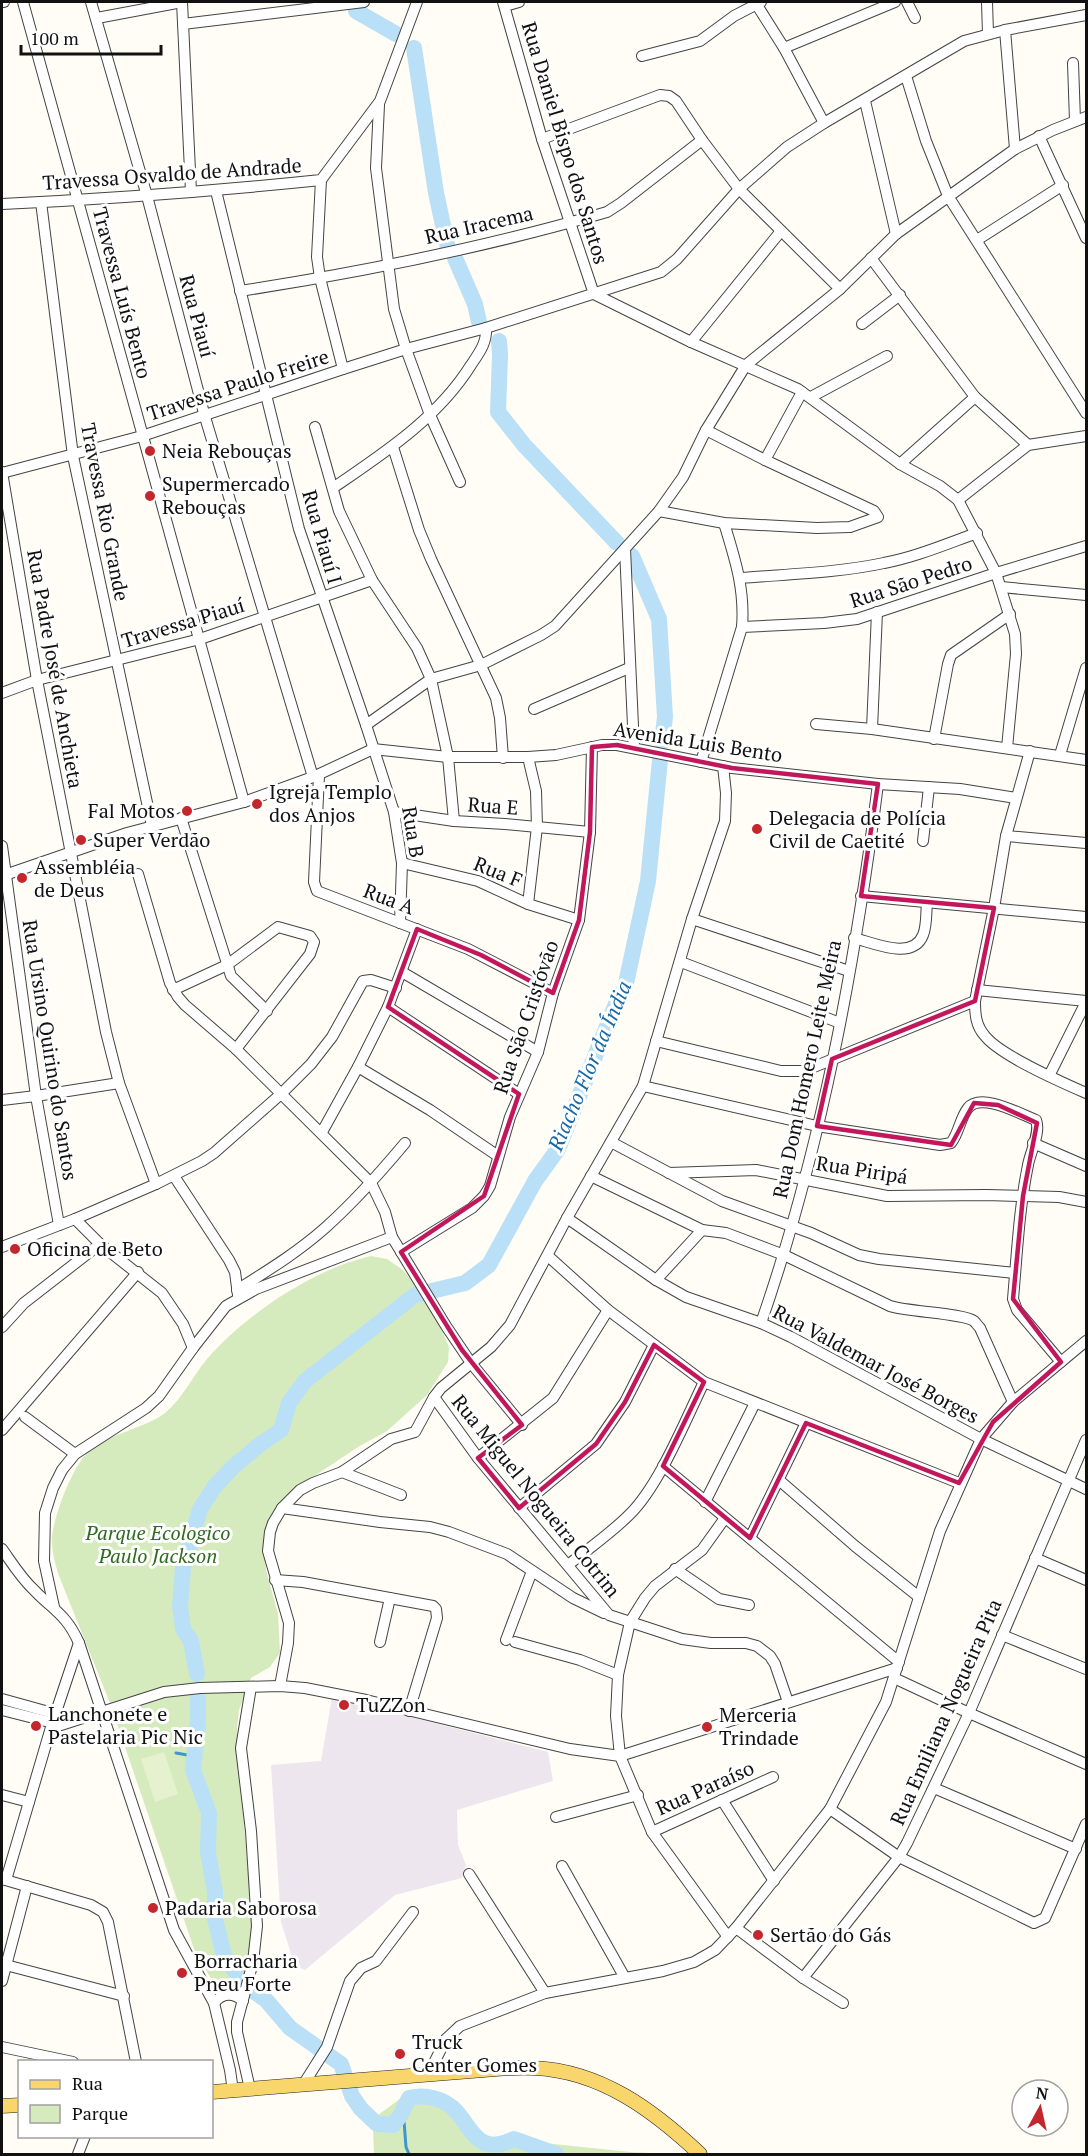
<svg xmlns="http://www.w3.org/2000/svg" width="1088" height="2156" viewBox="0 0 1088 2156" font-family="'PT Serif',serif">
<rect width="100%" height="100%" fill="#fffdf5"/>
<polygon fill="#eee6ef" points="332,1697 548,1752 553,1781 457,1810 458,1845 466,1865 462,1878 395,1895 305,1970 295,1966 281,1922 271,1765 321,1761"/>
<g fill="#d5ebbd">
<path d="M371 1256 387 1259 403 1270 429 1301 449 1347 448 1362 427 1395 387 1431 358 1447 310 1479 282 1501 272 1514 267 1526 264 1543 266 1570 278 1614 280 1653 270 1667 251 1678 239 1710 237 1728 252 1926 251 1954 244 1981 239 1985 227 1989 214 1984 194 1949 110 1703 59 1576C55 1563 51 1550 52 1536 55 1513 73 1464 91 1449 110 1434 147 1427 165 1413 183 1398 192 1377 207 1359 245 1315 313 1269 371 1256Z"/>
<path d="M418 2093C437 2098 454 2107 469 2120 481 2131 480 2133 496 2138L630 2152 669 2154H374L373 2129 378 2115 404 2096Z"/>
</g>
<polygon fill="#e6f2cf" points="164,1752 178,1794 155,1802 141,1759"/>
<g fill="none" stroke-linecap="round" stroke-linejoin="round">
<g stroke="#3f96cf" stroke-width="3">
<polyline points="176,1753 193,1756"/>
<polyline points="403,2108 406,2147 409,2154"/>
</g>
<g stroke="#b9e0f7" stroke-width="16">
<polyline points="356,11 396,34"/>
<polyline points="414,48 436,193 448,248"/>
<polyline points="455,258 475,304 479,322"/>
<polyline points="499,341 500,355 498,412 524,445 617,543"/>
<polyline points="632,556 659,619 665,717 662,742"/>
<polyline points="197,1674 191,1641 183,1629 180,1606 183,1568 200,1509 215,1486 233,1467 259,1445 281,1430 289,1403 305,1381 415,1295 465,1283 489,1265 535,1181 558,1149 616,1004 625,988 648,881 660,760"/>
<path d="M198 1699V1720L193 1770 209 1813 208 1852 215 1892V1919L224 1956 245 1985 266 2000 290 2028 341 2064 352 2096 361 2109 377 2124 393 2125 400 2116 409 2098C425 2094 444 2098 456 2111 474 2132 479 2156 514 2139L556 2154"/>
</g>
<defs>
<g id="minor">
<polyline points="2,2 4,2"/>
<polyline points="23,2 244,802"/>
<polyline points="91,2 147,196 205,417 313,777"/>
<polyline points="182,2 191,192"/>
<polyline points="503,2 542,139 594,294 691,342 798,389 900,464 940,486 958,500 996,573 1015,634 1016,654 1007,748"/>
<polyline points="755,2 784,48 824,123"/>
<polyline points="907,2 915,18"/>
<polyline points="987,2 988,34"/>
<polyline points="505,6 519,2"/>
<polyline points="97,18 182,2"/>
<polyline points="183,24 364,2"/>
<polyline points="1005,30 1015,149"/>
<polyline points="784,48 895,2"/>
<polyline points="642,56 700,41 734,16 761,2"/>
<polyline points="1073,63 1075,121"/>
<polyline points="906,76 926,141 948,196 1086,413"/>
<polyline points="865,101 896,234"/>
<polyline points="379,105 376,168 394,309 406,349 430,415 460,482"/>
<polyline points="1039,136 1086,238"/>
<polyline points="542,139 660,95 669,96 676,101 702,140 739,189 840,289"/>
<polyline points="321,180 317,257 320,278 343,369"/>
<polyline points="216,191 299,529 366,725 394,812 402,863 400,923"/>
<polyline points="41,202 73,456 152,826"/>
<path d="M2 204C108 199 215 191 321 180L380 101 417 2"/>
<polyline points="977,240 1063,185"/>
<polyline points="871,258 975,397 1028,445"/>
<path d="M240 291C363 272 487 247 607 212L621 203 702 140"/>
<polyline points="862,324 900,295"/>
<polyline points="691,342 781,231"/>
<polyline points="811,397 887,356"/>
<polyline points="315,427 339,511 372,580 417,648 431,679 448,757 454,821"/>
<polyline points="393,447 419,530 431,559 496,698 500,718 503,758"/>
<polyline points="765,460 802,392"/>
<polyline points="900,464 975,397"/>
<polyline points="2,472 37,680 106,1032 119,1083 156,1184"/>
<polyline points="2,473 142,436 343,369 406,349 486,328 661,272 677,259 739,189 787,147 824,123 964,41 1005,30 1086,15"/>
<path d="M333 488C384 453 437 419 471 365 479 353 487 343 486 328"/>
<polyline points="958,500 1028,445 1086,436"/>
<polyline points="659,511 724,523 817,528 850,527 878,517 874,511 765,460 706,430"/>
<polyline points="625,549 634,748"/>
<path d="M741 578C789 574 837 573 884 563 916 557 946 544 977 533"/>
<polyline points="1001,587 1086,595"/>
<polyline points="742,627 824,623 857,619 996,573 1086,546"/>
<polyline points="2,693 37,680 200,639 372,580"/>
<polyline points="534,709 629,668"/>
<polyline points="816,724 872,729 1086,760"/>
<polyline points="366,725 431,679 481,665 541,635 555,626 659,511 683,477 706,430 746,365 840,289 896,234 1015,149 1053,130 1086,117"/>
<polyline points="872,729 877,612"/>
<polyline points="934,739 948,664 951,655 1010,614"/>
<path d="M1030 751 1006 836 994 908 975 1001C975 1015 976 1026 985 1036 1001 1056 1061 1082 1086 1093"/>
<polyline points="1060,755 1086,668"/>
<path d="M701 762 742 627C745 589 735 559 724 523"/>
<polyline points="319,775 314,882 317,891 468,949 553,993"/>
<polyline points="394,812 454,821 505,824 590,832"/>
<polyline points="181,818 231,976 267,1011"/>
<polyline points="1006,836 1086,843"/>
<polyline points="923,841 929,787"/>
<polyline points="2,846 36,1096 59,1225"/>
<polyline points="402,863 478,881 528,904 579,920"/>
<polyline points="138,874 170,983 178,997 185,1005 236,1049 371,1183 385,1212 392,1237 446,1326 471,1363 522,1425"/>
<polyline points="2,876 127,833 244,802 313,777 373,749 448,757 528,757 556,755 602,745 617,745 732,768 878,784 960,789 1016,798"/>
<polyline points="861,896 1086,917"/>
<polyline points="528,904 537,827 536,791 528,757"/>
<polyline points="692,919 849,971"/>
<path d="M854 938C874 943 913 961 923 935 927 926 926 912 927 902"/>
<polyline points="681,962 840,1023"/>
<polyline points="402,972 538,1052"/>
<polyline points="173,990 227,965 278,927 310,936 314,942 310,954 236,1049"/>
<polyline points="977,990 1086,1001"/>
<polyline points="388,1007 519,1094"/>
<polyline points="656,1041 781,1071 804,1071 975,1001"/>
<polyline points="358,1067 430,1110 498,1156"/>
<polyline points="1049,1076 1086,1002"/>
<path d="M643 1086 817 1126 940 1145 951 1143C959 1133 960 1118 968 1108 981 1092 1020 1114 1036 1120 1041 1132 1030 1153 1028 1165 1019 1209 1017 1254 1013 1299L1017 1310 1061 1362"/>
<polyline points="2,1100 36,1096 119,1083"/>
<polyline points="322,1132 358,1067 388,1007 417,929"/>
<polyline points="611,1142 722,1201 811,1233 859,1255 879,1259 1015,1273"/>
<polyline points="1033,1143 1086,1166"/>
<polyline points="669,1173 756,1170 887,1196 986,1195 1059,1197 1086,1202"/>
<polyline points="174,1176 229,1260 235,1272 238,1295"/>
<path d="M591 1176 702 1230 726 1233 784 1255 890 1306C908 1312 963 1313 974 1321 975 1322 979 1327 980 1328L1013 1402"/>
<polyline points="567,1218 656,1280 686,1297 761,1323 791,1337 981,1439 1086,1489"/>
<polyline points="75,1219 100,1244 162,1293 183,1324 193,1348"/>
<polyline points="2,1247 75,1219 156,1184 202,1161 214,1153 281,1094 311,1064 332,1037 363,981 371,980 396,988"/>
<polyline points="401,1252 472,1208 484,1196 490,1186 510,1117 538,1052 553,993 579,920 590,832 592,747"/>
<polyline points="548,1256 608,1310 704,1382 959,1483"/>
<polyline points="656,1280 702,1230"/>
<path d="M237 1290C267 1271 298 1252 325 1228 354 1202 380 1173 405 1143"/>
<path d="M761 1323C821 1150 855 966 878 784"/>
<polyline points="2,1327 24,1303 100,1244"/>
<polyline points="434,1397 478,1458 609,1615 682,1639 711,1643 746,1643 757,1646 770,1656 775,1664 788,1702"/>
<polyline points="25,1417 75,1454"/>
<polyline points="2,1430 138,1272"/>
<polyline points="478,1458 553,1398 608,1310"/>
<polyline points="663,1466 899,1662"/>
<polyline points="342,1472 401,1495"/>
<polyline points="779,1480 855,1546 919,1597"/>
<polyline points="705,1502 755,1403"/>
<polyline points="282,1508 380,1522 430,1527 449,1532 507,1554 573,1598 604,1613"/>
<polyline points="519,1508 596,1444 625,1402 654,1345"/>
<polyline points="725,1518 702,1550 655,1586 645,1598 630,1622 618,1675 616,1716 620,1756 652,1832 728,1937"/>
<polyline points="750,1538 806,1423"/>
<path d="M2 1549C12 1563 21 1578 34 1590 54 1611 66 1614 79 1643L174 1930 214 2003 230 2070 233 2091"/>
<polyline points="1035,1558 1086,1580"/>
<path d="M568 1565C588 1549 610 1534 629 1515 659 1486 685 1421 704 1382"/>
<polyline points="675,1569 719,1599 749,1605"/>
<polyline points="275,1580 303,1582 433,1606 436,1609 437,1618 409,1711"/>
<polyline points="54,1607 44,1561 45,1513 53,1488 62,1470 75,1454 146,1408 159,1396 193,1348 226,1306 256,1289 392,1237"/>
<polyline points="1002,1635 1086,1669"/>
<polyline points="506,1640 532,1571"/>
<polyline points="380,1642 390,1598"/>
<polyline points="515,1642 580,1660 618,1675"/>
<polyline points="894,1678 969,1713 1086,1764"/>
<polyline points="280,1686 288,1643 289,1623 268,1551 270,1532 273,1523 282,1508 300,1490 313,1483 342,1472 391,1439 415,1432 434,1397 441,1388 491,1347 510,1325 567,1218 643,1086 692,919 725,821 726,793 723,766"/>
<polyline points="2,1699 56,1714 80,1718"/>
<polyline points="2,1710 61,1725 164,1692 200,1688 280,1686 305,1688 366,1700 570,1749 620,1756 897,1668"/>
<polyline points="934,1788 1076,1849"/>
<polyline points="2,1795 29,1802"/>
<polyline points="722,1800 774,1881"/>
<polyline points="830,1809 899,1857 1034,1923 1045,1918 1086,1824"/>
<polyline points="556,1817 638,1795"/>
<polyline points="652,1832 773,1777"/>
<polyline points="562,1866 625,1978"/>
<polyline points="469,1874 545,1993"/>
<polyline points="2,1879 91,1905 103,1912 108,1922 136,2062"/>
<polyline points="6,1880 52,1724 79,1643"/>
<polyline points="736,1928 803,1978 843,2003"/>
<polyline points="2,1964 124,1996"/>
<polyline points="803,1978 899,1857 907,1843 969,1713 1086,1440"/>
<polyline points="2,1981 27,1886"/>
<path d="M214 2003C222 1993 233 1992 243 2001"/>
<polyline points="2,2047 73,2062"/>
<polyline points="428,2075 446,2039 460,2026 545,1993 663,1971 694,1962 715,1950 736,1928 830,1809 886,1702 940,1531 981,1439 1013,1402 1086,1341"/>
<polyline points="303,2085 327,2047 350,1981 361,1968 376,1961 413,1912"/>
<polyline points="250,2089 237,2032 237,2022 253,1962 257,1926 251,1831 241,1748 251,1687"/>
<polyline points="78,2154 85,2136"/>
</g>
<g id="major">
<path d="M212 2092 496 2069C509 2068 522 2067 534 2068 601 2071 653 2110 700 2154"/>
<polyline points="2,2106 20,2105"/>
</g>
</defs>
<use href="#minor" stroke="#444" stroke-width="12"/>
<use href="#major" stroke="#222" stroke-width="15"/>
<use href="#minor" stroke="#fff" stroke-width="10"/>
<use href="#major" stroke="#f9d66b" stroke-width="14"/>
</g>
<path fill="none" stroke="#c2185b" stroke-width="4.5" stroke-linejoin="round" d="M617 745 732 768 878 784 861 896 994 908 975 1001 832 1059 817 1126 951 1145 974 1103 998 1105 1037 1123 1023 1196 1013 1299 1061 1362 993 1422 959 1483 806 1423 750 1538 663 1466 704 1382 654 1345 625 1402 596 1444 519 1508 478 1458 522 1425 462 1350 401 1252 484 1196 519 1094 388 1007 417 929 481 955 553 993 579 920 590 832 592 747Z"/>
<g fill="#c4262e" stroke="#fff" stroke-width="2">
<circle cx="150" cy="451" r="6"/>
<circle cx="150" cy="496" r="6"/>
<circle cx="257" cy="804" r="6"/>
<circle cx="187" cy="811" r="6"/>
<circle cx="757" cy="829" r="6"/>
<circle cx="81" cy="840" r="6"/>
<circle cx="22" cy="878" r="6"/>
<circle cx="15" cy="1249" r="6"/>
<circle cx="344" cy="1705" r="6"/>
<circle cx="36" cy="1726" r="6"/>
<circle cx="707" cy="1727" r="6"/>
<circle cx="153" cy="1908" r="6"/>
<circle cx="758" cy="1935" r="6"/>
<circle cx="182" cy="1973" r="6"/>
<circle cx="400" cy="2054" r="6"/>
</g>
<g text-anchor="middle" stroke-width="6" stroke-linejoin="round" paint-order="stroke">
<g font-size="20" fill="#111" stroke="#fff">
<text transform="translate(565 143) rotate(73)" y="7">Rua Daniel Bispo dos Santos</text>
<text transform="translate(172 174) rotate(-4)" y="7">Travessa Osvaldo de Andrade</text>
<text transform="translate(479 225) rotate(-13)" y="7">Rua Iracema</text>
<text transform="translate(122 293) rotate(75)" y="7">Travessa Luís Bento</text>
<text transform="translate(197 316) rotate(75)" y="7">Rua Piauí</text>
<text transform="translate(238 385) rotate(-18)" y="7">Travessa Paulo Freire</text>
<text transform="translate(105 512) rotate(79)" y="7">Travessa Rio Grande</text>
<text transform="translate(322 537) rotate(74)" y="7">Rua Piauí I</text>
<text transform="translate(911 582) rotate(-18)" y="7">Rua São Pedro</text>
<text transform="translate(183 623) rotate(-17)" y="7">Travessa Piauí</text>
<text transform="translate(55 669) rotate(80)" y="7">Rua Padre José de Anchieta</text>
<text transform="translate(698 742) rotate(9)" y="7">Avenida Luis Bento</text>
<text transform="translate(493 806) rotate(4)" y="7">Rua E</text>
<text transform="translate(413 832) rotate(81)" y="7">Rua B</text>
<text transform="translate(498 872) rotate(22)" y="7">Rua F</text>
<text transform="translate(389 899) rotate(21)" y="7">Rua A</text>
<text transform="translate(526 1017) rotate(-71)" y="7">Rua São Cristóvão</text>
<text transform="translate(50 1050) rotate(81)" y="7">Rua Ursino Quirino do Santos</text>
<text transform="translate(807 1069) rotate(-78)" y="7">Rua Dom Homero Leite Meira</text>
<text transform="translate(862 1170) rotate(9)" y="7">Rua Piripá</text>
<text transform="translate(876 1364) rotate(28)" y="7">Rua Valdemar José Borges</text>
<text transform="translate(536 1496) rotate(51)" y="7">Rua Miguel Nogueira Cotrim</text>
<text transform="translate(946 1712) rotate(-66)" y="7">Rua Emiliana Nogueira Pita</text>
<text transform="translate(705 1788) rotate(-24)" y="7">Rua Paraíso</text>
</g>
<g font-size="20" fill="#111" stroke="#fff" text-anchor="start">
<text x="162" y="458">Neia Rebouças</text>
<text x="162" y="491">Supermercado<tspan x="162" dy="23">Rebouças</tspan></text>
<text x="269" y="799">Igreja Templo<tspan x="269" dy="23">dos Anjos</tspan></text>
<text x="175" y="818" text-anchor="end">Fal Motos</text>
<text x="769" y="825">Delegacia de Polícia<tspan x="769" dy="23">Civil de Caetité</tspan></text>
<text x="93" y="847">Super Verdão</text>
<text x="34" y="874">Assembléia<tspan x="34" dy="23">de Deus</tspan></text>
<text x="27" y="1256">Oficina de Beto</text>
<text x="356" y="1712">TuZZon</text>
<text x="48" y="1721">Lanchonete e<tspan x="48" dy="23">Pastelaria Pic Nic</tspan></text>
<text x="719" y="1722">Merceria<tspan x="719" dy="23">Trindade</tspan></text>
<text x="165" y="1915">Padaria Saborosa</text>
<text x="770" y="1942">Sertão do Gás</text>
<text x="194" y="1968">Borracharia<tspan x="194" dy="23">Pneu Forte</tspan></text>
<text x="412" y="2049">Truck<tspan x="412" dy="23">Center Gomes</tspan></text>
</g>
<g font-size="20" font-style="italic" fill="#2f6b1f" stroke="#fff">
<text x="158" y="1540">Parque Ecologico<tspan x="158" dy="23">Paulo Jackson</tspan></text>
</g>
<g font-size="21" font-style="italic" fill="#1768a6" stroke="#fff">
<text transform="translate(590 1066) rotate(-67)" y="7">Riacho Flor da Índia</text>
</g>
</g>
<rect width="1088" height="2156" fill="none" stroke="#111111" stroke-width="6"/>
<rect x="18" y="2060" width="195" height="78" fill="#ffffff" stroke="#a0a0a0" stroke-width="1.5"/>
<rect x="30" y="2080" width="30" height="9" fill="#f9d66b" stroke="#a0a0a0" stroke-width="1.5"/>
<text x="72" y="2090" font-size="18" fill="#111111">Rua</text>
<rect x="30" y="2105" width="30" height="18" fill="#d5ebbd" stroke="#a0a0a0" stroke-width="1.5"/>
<text x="72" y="2120" font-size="18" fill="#111111">Parque</text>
<g transform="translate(1040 2108) rotate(8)"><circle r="28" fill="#ffffff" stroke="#a0a0a0" stroke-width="1.5"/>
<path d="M0-4.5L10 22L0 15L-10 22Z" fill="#c4262e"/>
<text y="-9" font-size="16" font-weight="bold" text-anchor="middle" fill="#111111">N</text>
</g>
<path d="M21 45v9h140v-9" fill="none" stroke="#111111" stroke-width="3"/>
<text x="30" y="45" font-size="18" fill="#111111" stroke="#ffffff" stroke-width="4.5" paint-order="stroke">100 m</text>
</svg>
